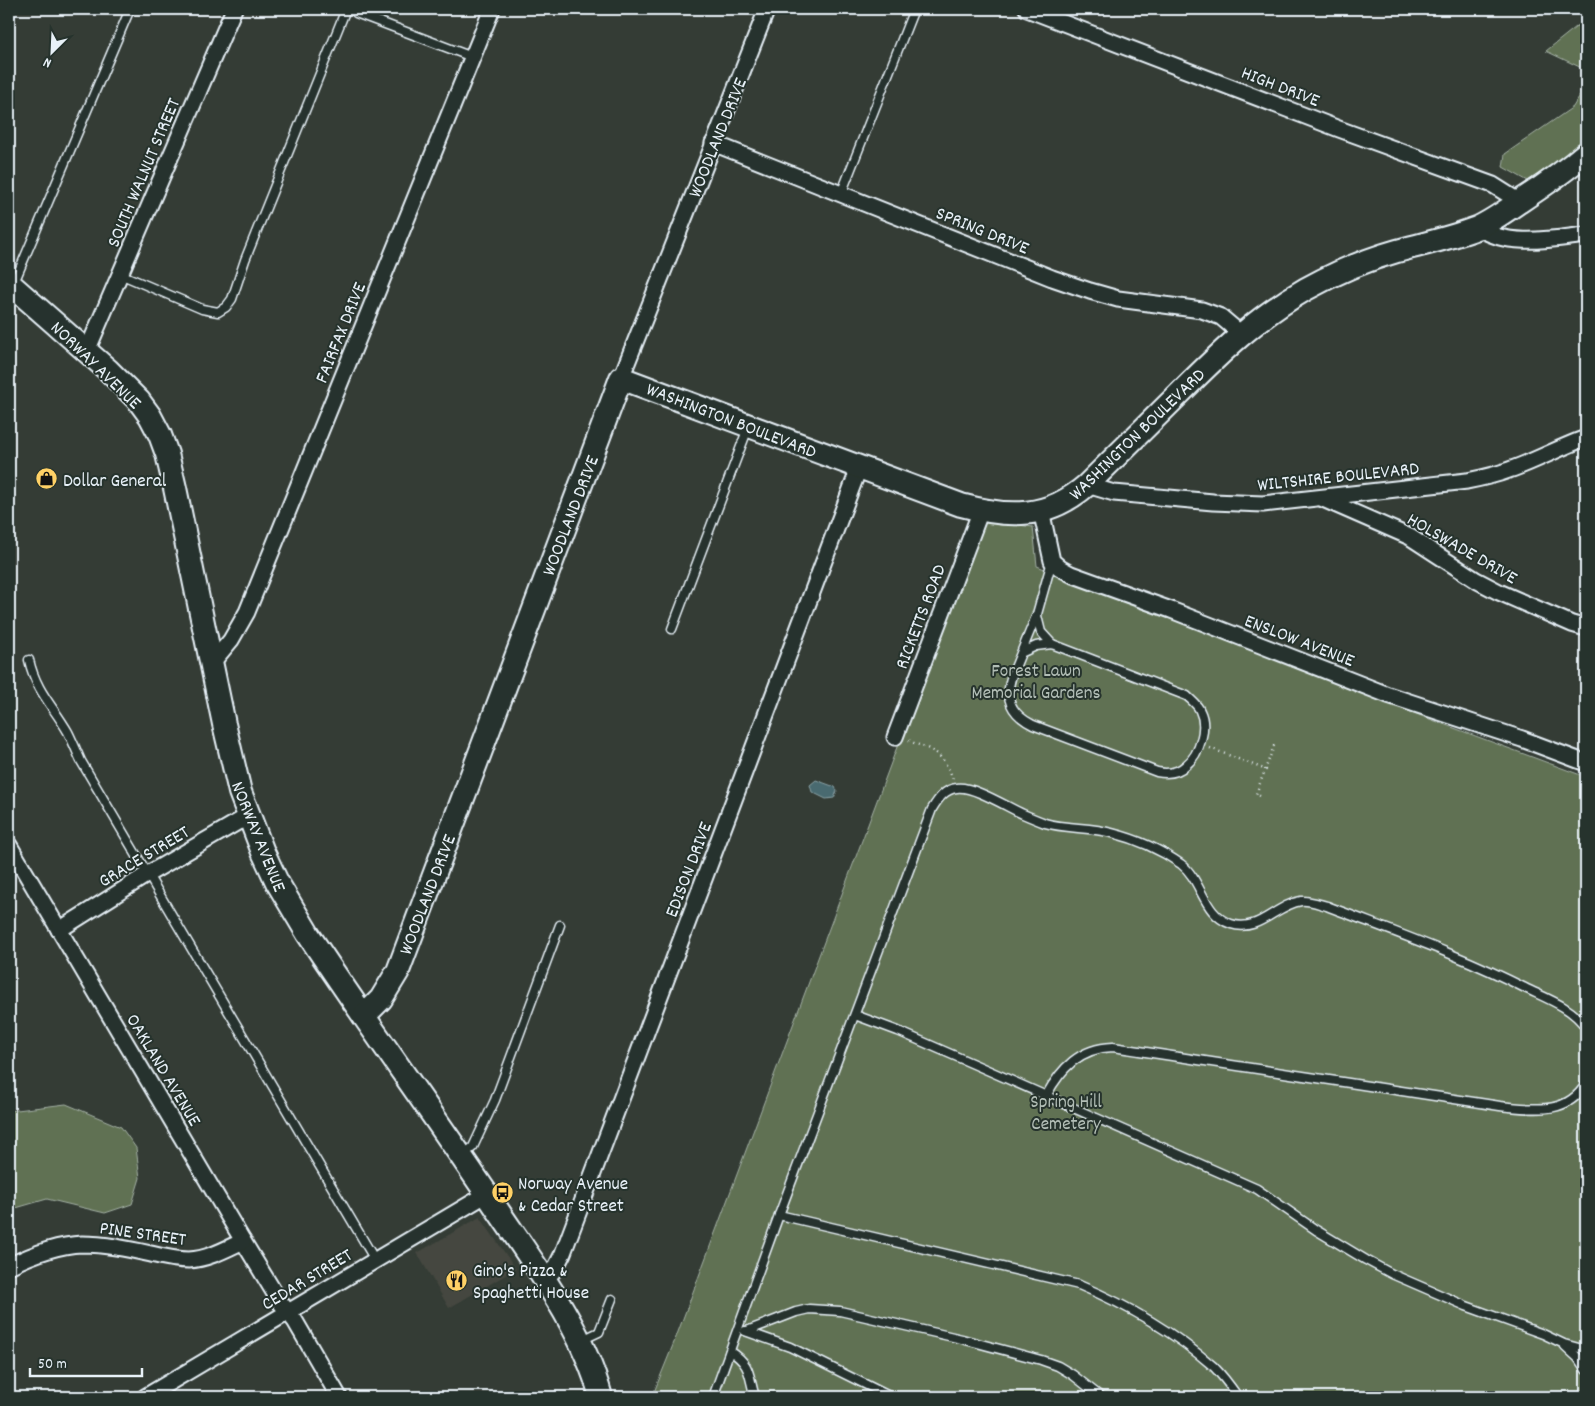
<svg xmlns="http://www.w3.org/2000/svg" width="1595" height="1406" viewBox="0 0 1595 1406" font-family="Dekko,sans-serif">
<rect width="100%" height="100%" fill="#343c35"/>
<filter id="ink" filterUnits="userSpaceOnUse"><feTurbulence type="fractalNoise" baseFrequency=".02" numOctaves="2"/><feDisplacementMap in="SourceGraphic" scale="10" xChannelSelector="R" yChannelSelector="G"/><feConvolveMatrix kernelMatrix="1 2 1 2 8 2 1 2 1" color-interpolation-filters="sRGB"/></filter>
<g filter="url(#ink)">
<polygon fill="#44473f" points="480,1217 516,1269 449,1308 417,1253"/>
<g fill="#617153" stroke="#a4b1a6">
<polygon points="1586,19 1586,70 1546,51"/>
<polygon points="1586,85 1586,143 1528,181 1503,167 1505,154 1573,107"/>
<polygon points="982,520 1033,527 1037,566 1373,698 1586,777 1586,1397 652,1397 675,1340"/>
<polygon points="66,1104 121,1127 136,1148 140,1178 132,1204 105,1213 47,1199 9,1210 9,1111"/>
</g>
<polygon fill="#496b6f" stroke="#89a1a6" points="816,780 835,787 837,791 834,798 826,799 812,792 810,785"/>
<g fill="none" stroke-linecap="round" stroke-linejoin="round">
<defs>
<g id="lane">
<polyline points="356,13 472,57"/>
<polyline points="841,194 914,9"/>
<polyline points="120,274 202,309 218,312 226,307 232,299 245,260 346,9"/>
<polyline points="13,285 130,9"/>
<polyline points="1037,616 1041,632 1052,644"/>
<polyline points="672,629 748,428"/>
<path d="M1021 653 1036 646 1052 644 1187 696C1192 701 1198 705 1200 711 1208 727 1200 754 1186 765 1178 773 1167 774 1157 772L1033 725C1011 714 1004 699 1012 675L1037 614 1052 561"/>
<path d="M29 660C36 691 53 706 68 732 73 742 77 752 81 761L375 1260"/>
<polyline points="855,1015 898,1031 1001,1076 1257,1189 1316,1230 1366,1260 1392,1274 1466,1306 1543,1334 1564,1344 1586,1350"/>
<path d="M1046 1096C1061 1068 1080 1048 1113 1047L1500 1106C1533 1109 1566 1116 1586 1084"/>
<polyline points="462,1156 473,1147 495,1100 560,925"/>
<path d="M779 1215 1079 1285C1127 1305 1175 1333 1214 1367 1223 1376 1231 1387 1238 1397"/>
<polyline points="745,1331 790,1347 891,1397"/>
<polyline points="747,1331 796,1312 809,1309 840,1311 962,1339 1041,1360 1058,1366 1073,1375 1101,1397"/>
<polyline points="582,1340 599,1332 612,1299"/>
<polyline points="1565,1346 1578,1358 1586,1370"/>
<path d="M730 1351C752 1365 748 1375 755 1397"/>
<path d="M713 1397 779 1215 932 809C938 799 945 789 957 788 974 786 1007 807 1023 814 1030 817 1037 820 1045 823 1066 829 1090 827 1112 833 1136 839 1161 850 1181 864 1202 880 1203 915 1231 924 1259 933 1275 905 1301 901 1309 900 1319 904 1327 906 1394 932 1463 956 1527 989 1548 999 1573 1008 1586 1028"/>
</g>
<g id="street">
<polyline points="1027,9 1339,129 1493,185 1520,202"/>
<polyline points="713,143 1052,278 1090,291 1118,299 1202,310 1221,317 1241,334"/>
<path d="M1478 227C1507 248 1552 239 1586 235"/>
<polyline points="87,351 234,9"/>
<polyline points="621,378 767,9"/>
<path d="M1087 485 1114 493 1213 502 1263 504 1467 481C1482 478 1496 475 1509 470 1536 461 1560 447 1586 438"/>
<polyline points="1323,499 1410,537 1476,580 1499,592 1572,624 1586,628"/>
<polyline points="1041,510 1052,561 1060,568 1071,574 1171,610 1388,695 1522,739 1586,763"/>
<polyline points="211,664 231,640 247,612 492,9"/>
<polyline points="895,737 981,510"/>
<polyline points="9,845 243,1241 280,1302 295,1321 339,1397"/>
<polyline points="59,930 148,874 248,816"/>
<path d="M9 1266C31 1255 57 1245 82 1244 105 1244 128 1249 151 1254 163 1257 176 1260 189 1260 208 1259 226 1249 243 1241"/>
<polyline points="545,1280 555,1269 563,1253 859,468"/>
<polyline points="145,1397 487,1194"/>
</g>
<g id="secondary">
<path d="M9 283 108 370 139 401 150 416 160 435 167 454 175 488 224 724 240 792 263 852 277 882 308 934C370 1028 437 1119 499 1212 539 1271 582 1328 601 1397"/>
<path d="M364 1016 381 999 398 971 621 378 961 505C1009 518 1048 519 1087 485 1118 454 1150 423 1181 392 1222 351 1256 318 1306 289 1335 273 1365 260 1397 251 1423 244 1451 238 1477 228 1492 221 1506 211 1519 202 1542 187 1565 171 1586 153"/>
</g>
</defs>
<use href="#lane" stroke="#e8f1f8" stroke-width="11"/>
<use href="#street" stroke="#e8f1f8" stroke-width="19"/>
<use href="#secondary" stroke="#e8f1f8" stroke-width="26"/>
<g stroke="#e8f1f8" stroke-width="2.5" stroke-dasharray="1 4" stroke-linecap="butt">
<path d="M909 740C916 745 924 746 931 750 943 756 948 767 953 779"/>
<polyline points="1210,748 1269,771"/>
<polyline points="1260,796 1256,794 1274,746 1278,747"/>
</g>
<use href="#lane" stroke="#26332d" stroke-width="8"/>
<use href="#street" stroke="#26332d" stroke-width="15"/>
<use href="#secondary" stroke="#26332d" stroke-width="22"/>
</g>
</g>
<defs>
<symbol id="shop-disc" viewBox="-11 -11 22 22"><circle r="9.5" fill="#ffd166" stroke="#26332d"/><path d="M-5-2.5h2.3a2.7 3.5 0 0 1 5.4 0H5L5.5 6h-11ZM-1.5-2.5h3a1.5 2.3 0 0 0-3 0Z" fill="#111"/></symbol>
<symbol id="bus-disc" viewBox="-11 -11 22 22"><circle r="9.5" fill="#ffd166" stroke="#26332d"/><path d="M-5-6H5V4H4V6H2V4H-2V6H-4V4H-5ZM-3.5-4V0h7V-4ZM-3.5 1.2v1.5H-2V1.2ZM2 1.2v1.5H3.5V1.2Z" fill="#111"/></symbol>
<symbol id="restaurant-disc" viewBox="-11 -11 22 22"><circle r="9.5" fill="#ffd166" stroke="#26332d"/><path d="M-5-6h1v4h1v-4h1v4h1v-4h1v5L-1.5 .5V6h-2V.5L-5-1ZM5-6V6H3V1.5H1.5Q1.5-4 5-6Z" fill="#111"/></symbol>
</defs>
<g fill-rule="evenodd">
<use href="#shop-disc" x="34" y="466" width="25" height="25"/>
<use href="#bus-disc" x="490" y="1180" width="25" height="25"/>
<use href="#restaurant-disc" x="444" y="1268" width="25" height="25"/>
</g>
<g text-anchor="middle" stroke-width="4" stroke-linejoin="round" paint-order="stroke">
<g font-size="19" fill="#e8f1f8" stroke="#26332d">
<text transform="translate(1281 85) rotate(21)" y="7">HIGH DRIVE</text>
<text transform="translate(716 137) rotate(-68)" y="7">WOODLAND DRIVE</text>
<text transform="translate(142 172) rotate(-67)" y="7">SOUTH WALNUT STREET</text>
<text transform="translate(983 229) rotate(22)" y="7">SPRING DRIVE</text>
<text transform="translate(339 332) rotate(-68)" y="7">FAIRFAX DRIVE</text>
<text transform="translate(97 364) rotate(44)" y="7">NORWAY AVENUE</text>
<text transform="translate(732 419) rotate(21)" y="7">WASHINGTON BOULEVARD</text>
<text transform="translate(1136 433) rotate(-44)" y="7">WASHINGTON BOULEVARD</text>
<text transform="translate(1338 475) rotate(-6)" y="7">WILTSHIRE BOULEVARD</text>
<text transform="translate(569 515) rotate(-69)" y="7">WOODLAND DRIVE</text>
<text transform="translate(1463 547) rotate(30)" y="7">HOLSWADE DRIVE</text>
<text transform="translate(919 616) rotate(-69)" y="7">RICKETTS ROAD</text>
<text transform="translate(1300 639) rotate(21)" y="7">ENSLOW AVENUE</text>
<text transform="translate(260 836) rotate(68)" y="7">NORWAY AVENUE</text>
<text transform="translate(143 855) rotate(-31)" y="7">GRACE STREET</text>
<text transform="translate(687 869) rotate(-69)" y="7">EDISON DRIVE</text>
<text transform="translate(426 894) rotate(-69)" y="7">WOODLAND DRIVE</text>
<text transform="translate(165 1069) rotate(59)" y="7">OAKLAND AVENUE</text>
<text transform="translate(143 1232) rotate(8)" y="7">PINE STREET</text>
<text transform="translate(306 1278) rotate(-31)" y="7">CEDAR STREET</text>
</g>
<g font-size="19" fill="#e8f1f8" stroke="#26332d" text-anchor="start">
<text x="63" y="486">Dollar General</text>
<text x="518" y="1189">Norway Avenue<tspan x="518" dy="22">&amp; Cedar Street</tspan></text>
<text x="473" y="1276">Gino's Pizza &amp;<tspan x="473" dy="22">Spaghetti House</tspan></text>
</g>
<g font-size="19" fill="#b2beb6" stroke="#26332d">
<text x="1036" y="676">Forest Lawn<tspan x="1036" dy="22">Memorial Gardens</tspan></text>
<text x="1066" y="1107">Spring Hill<tspan x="1066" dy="22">Cemetery</tspan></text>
</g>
</g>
<rect width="1595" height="1406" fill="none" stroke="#26332d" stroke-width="30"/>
<rect x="15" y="15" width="1565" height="1376" fill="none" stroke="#e8f1f8" stroke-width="2" filter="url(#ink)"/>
<g transform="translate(52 52) rotate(204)" stroke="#26332d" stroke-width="4" paint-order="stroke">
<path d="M0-4L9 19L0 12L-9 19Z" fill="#e8f1f8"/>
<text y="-8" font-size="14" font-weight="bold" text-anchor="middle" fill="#e8f1f8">N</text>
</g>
<path d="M30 1368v8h112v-8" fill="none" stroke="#e8f1f8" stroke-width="2.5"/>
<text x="38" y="1368" font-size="15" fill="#e8f1f8" stroke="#26332d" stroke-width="4" paint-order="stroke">50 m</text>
</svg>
